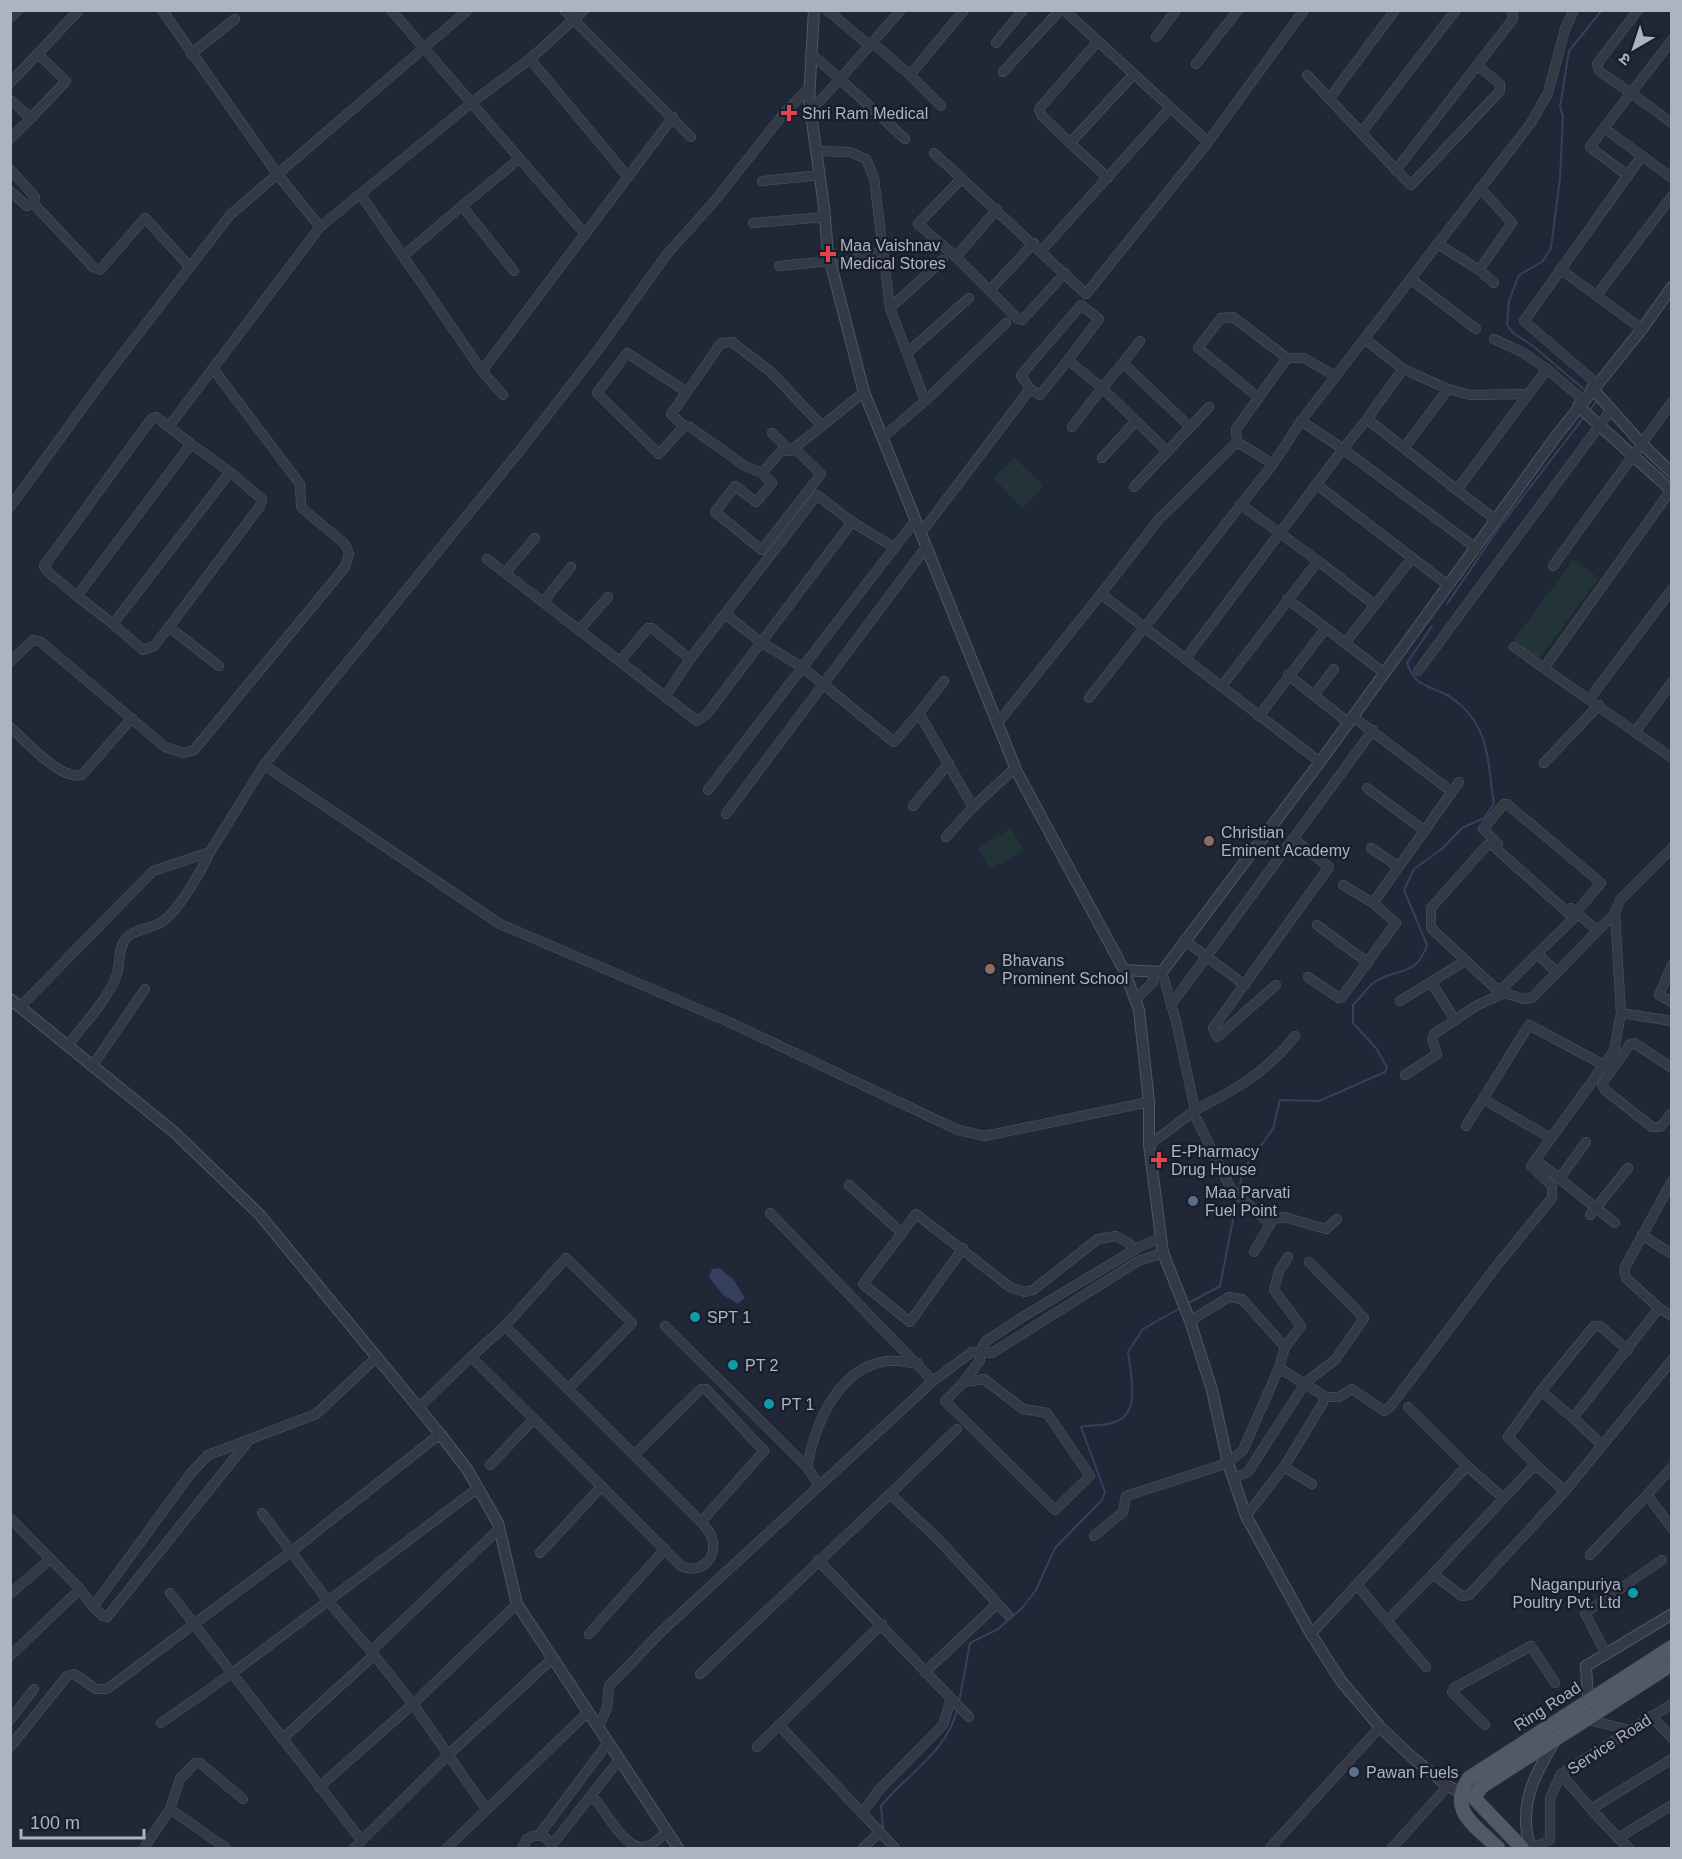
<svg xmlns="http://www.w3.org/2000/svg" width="1682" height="1859" viewBox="0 0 1682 1859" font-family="Helvetica,'Noto Sans Devanagari',sans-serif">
<rect width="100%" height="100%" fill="#202736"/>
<g fill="#233438">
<polygon points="1014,458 1044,485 1022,509 994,478"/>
<polygon points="1573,560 1599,578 1539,659 1513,641"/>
<polygon points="1011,828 1024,851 990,870 978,848"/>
</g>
<polygon fill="#34405d" points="719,1268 733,1279 745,1298 738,1304 723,1295 709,1277 712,1269"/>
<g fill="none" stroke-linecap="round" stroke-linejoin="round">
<g stroke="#34405d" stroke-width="2">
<polyline points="1586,391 1533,346 1513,333 1507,325 1509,301 1519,275 1542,262 1551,248 1560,178 1563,116 1560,107 1569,51 1602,10"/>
<polyline points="1589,411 1597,401"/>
<polyline points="1447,604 1498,529 1584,417"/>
<path d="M1239 1190 1243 1170 1273 1129 1280 1100 1319 1101 1385 1072 1387 1067 1376 1048 1353 1023V1005C1360 998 1368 986 1376 981 1400 967 1416 977 1427 945L1404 890 1414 869 1443 848 1462 828 1484 818 1494 804C1489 776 1490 742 1473 719 1467 710 1454 698 1445 694 1425 684 1415 686 1407 663L1432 626"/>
<polyline points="1187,1304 1220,1286 1237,1199"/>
<path d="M959 1702 970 1643 998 1629 1022 1608 1036 1590 1055 1548 1102 1500 1105 1492 1081 1427C1091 1425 1105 1426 1115 1422 1142 1413 1130 1373 1128 1352L1143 1329 1182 1307"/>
<path d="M883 1829 881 1806C907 1774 947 1752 957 1710"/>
</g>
<defs>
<g id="minor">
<polyline points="162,10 278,175 320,227"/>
<polyline points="391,10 585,234"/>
<polyline points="564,10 691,137"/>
<polyline points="827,10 870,46"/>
<polyline points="901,10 840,79 905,139"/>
<polyline points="1064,10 1208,142"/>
<polyline points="1638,10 1597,64 1599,71 1631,93 1672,40"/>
<polyline points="10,18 18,10"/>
<polyline points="1156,37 1176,10"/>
<polyline points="873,43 910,75"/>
<polyline points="996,43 1023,10"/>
<polyline points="191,54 235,19"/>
<polyline points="530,59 628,177"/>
<polyline points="1196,64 1238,10"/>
<polyline points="1003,72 1060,10"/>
<polyline points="1307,75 1396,170 1513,19 1512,10"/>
<polyline points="10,83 79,10"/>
<polyline points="1329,99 1395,10"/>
<polyline points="10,100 31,118 10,139"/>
<polyline points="941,106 910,75 964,10"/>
<polyline points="810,108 820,101 840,79 810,53"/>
<polyline points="31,118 66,81 38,54"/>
<polyline points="1672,123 1631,93 1604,128 1672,178"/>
<polyline points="1604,128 1590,147 1628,176"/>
<polyline points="1361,133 1456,10"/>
<polyline points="1070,143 1042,116 1039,109 1098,41"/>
<polyline points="816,151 850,152 866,159 874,178 890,308"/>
<polyline points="934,153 1086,294 1208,142 1304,10"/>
<polyline points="10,169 35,197 33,203 27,206 10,191"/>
<polyline points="1396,170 1411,185 1500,91 1500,84 1477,65"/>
<polyline points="962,178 918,224 956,257 1017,318 1022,320 1025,317 1065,273"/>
<polyline points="1108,178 1070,143 1133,75"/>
<polyline points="762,181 820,175"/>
<polyline points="1480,188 1512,223 1479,270 1494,283"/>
<polyline points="361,195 482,371 503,395"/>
<polyline points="33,203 93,267 100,270 145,218 190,267"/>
<polyline points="753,223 825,217"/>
<polyline points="1438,244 1479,270"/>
<polyline points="1042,250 1170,108"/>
<polyline points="403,256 462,206"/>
<polyline points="956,257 997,209"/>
<polyline points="841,263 882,251"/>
<polyline points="779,266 830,261"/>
<polyline points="1560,269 1642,329"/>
<polyline points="514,271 462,206 519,159"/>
<polyline points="1412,280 1476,329"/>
<polyline points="990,290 1034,243"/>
<polyline points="1597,295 1672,196"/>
<polyline points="1365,339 1403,369 1367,419"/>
<polyline points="1494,339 1524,353 1547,369"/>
<polyline points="907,353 969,298"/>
<polyline points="1287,358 1304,358 1335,376"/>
<polyline points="1068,360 1040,395 1030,389 1021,375 1081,305 1099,319 1068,360 1102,388 1123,363 1190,427"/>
<polyline points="1123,363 1140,341"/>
<polyline points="1403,369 1448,389 1471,395 1529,394"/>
<polyline points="482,371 673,117"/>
<polyline points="1596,383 1524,321 1641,157"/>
<polyline points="925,401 890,308 943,260"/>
<polyline points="1301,421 1343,449 1367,419 1457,490 1547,369 1583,400"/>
<polyline points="170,425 320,227 470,104 530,59 584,10"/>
<polyline points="684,426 671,414 687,392"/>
<polyline points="822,426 790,451 782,450 762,473 745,466 690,427 684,426 659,454 597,393 627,353 687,392 721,343 732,342 771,372 822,426 864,392"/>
<polyline points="1072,427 1102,388 1136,421"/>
<polyline points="772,433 790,451"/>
<polyline points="882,438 925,401 1006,323"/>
<polyline points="1237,442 1273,464"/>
<polyline points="191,444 156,417 152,418 44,566 48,572 77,596 191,444 230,472 113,624 143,650 154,646 169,627 260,506 262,499 230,472"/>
<polyline points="1404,448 1448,389"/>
<polyline points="1102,458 1136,421 1167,451"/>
<polyline points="762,473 772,483 756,502 735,486 715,512 762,550 821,474 794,448"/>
<polyline points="1316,484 1449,586"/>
<polyline points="1134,487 1209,407"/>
<polyline points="1457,490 1496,520"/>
<polyline points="10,507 105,377 230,215 468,10"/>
<polyline points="852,522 895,548"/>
<polyline points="921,533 1030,389"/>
<polyline points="487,559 697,721 707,714 852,522 817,495 690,659 665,697"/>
<polyline points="1318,561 1375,605"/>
<polyline points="1553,566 1672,402"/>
<polyline points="505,573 535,538"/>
<polyline points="1101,594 1159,519 1237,442 1236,429 1287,358 1233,317 1221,318 1198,348 1259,398"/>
<polyline points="77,596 113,624"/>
<polyline points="1287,599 1326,628"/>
<polyline points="543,602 571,567"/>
<polyline points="725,614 762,643 802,667 894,742 919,713 973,807 946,837"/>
<polyline points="169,627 219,666"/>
<polyline points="580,629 608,597"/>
<polyline points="1345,643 1384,673"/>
<polyline points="1514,647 1672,758"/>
<polyline points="1185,659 1343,449 1476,548"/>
<polyline points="621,660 648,628 652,628 690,659"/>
<polyline points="10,662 33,640 41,642 165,747 184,753 194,750 345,567 349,554 345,544 304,510 301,506 300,484 214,370"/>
<polyline points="1544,668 1671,490"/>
<polyline points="1418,671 1611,410"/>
<polyline points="1288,675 1349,723"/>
<polyline points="1222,686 1318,561 1240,504"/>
<polyline points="1314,695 1334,669"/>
<polyline points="1089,698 1273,464 1301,421 1531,123 1548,93 1565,29 1574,10"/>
<polyline points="1590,698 1672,589"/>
<polyline points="919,713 944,681"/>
<polyline points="1259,716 1326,628 1345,643 1412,558"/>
<polyline points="1352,716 1452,792"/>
<polyline points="997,724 1101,594 1320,762"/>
<path d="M10 727C27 742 61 781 82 775L132 718"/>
<polyline points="1635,732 1672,682"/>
<polyline points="1544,763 1599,705"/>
<polyline points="264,765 522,448 598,350 667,254 712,204 785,112 809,88"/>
<polyline points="1367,788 1425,831"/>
<polyline points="708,790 915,521"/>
<polyline points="913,806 949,763"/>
<polyline points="973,807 1015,768"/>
<polyline points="726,814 927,546"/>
<polyline points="1498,844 1483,829 1504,804 1507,804 1601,883 1576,912"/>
<polyline points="1371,848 1399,867"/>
<polyline points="1343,885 1373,903"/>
<polyline points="1571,908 1597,930"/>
<polyline points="1317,925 1368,963"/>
<polyline points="1184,940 1245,985"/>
<polyline points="1537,954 1503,988 1496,989 1431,928 1431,908 1487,845 1492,845 1574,918 1537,954 1557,972"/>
<polyline points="1672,965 1659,995 1672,1002"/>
<polyline points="1162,972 1176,1021 1195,1110 1193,1112 1231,1189 1269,1223"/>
<polyline points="1308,977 1339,998 1342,997 1396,923 1373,903 1459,782"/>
<polyline points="1431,982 1455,1020"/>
<polyline points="1276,985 1217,1037 1213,1028 1329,867 1295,840"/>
<polyline points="1135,1000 1153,982 1153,972"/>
<polyline points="1400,1001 1460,964"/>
<polyline points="1171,1005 1373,730"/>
<polyline points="20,1007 153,871 210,852 264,765 500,924 729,1022 958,1130 985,1136 1149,1102"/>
<polyline points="1621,1013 1672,1021"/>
<path d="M68 1045C84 1024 106 1002 116 977 121 965 117 949 126 938 134 929 150 929 160 923 176 915 202 870 210 852"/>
<polyline points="93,1065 145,989"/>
<polyline points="1672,1068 1634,1043 1630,1044 1602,1084 1605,1090 1652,1127 1660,1127 1672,1113"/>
<polyline points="1405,1075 1437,1054 1432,1039 1434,1034 1476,1006 1504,993 1524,999 1532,998 1615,913 1620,900 1672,848"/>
<polyline points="1483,1099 1529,1025 1604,1065"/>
<path d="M1195 1110C1234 1091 1268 1071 1295 1036"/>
<polyline points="1466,1126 1483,1099 1551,1138"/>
<polyline points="1149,1145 1193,1112"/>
<polyline points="1536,1160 1615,1223"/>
<polyline points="1560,1178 1586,1142"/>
<polyline points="849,1185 902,1233 863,1284 910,1322 963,1248"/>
<polyline points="770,1213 933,1381"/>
<polyline points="1590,1215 1628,1168"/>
<polyline points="902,1233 916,1214 1010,1287 1025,1292 1033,1290 1098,1239 1116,1236 1130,1244 1134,1250"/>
<polyline points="1642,1235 1672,1254"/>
<polyline points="1160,1238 1139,1247 1021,1318 986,1341 980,1352 992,1353 1138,1261 1163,1253"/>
<polyline points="1254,1252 1273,1219 1284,1217 1326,1229 1337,1219"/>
<polyline points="1659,1308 1626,1278 1624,1269 1672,1181"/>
<polyline points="1190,1321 1229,1297 1242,1299 1285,1347"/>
<polyline points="665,1326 807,1467 818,1484"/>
<polyline points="1628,1350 1600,1326 1594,1326 1541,1391 1573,1418 1659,1308 1672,1316"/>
<polyline points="1325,1397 1339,1397 1352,1389 1384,1411 1390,1407 1498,1264 1552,1198 1552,1186 1531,1166 1614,1051 1621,1013 1615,913"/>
<polyline points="418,1408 471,1357"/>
<polyline points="1573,1418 1602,1445"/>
<polyline points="534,1419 471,1357 505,1326 566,1258 632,1323 568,1389"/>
<polyline points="957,1429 890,1494 937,1538 1008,1615"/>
<polyline points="634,1455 701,1389 706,1389 764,1451 701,1522"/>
<path d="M490 1465 534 1419 681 1566C700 1575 718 1559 712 1538 711 1532 705 1527 701 1522L505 1326"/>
<polyline points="1467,1466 1503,1498"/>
<path d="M807 1467C815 1426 836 1369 886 1361 896 1360 908 1363 918 1363"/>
<polyline points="1284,1467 1312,1484"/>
<polyline points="1538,1467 1508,1437 1541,1391"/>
<polyline points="1672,1467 1647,1495 1672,1528"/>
<polyline points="1234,1478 1248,1472 1306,1382 1335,1360 1364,1318 1309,1262"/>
<polyline points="262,1513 328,1601 371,1651"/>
<polyline points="1246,1516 1284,1467 1323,1403 1323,1395 1279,1368"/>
<polyline points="10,1518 80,1589 93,1607 103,1616 107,1617 250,1439"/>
<polyline points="1094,1536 1123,1512 1126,1496 1228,1463 1243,1450 1279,1368 1285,1347 1301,1326 1274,1290 1279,1271 1288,1257"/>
<polyline points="540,1553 602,1486"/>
<polyline points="1590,1555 1647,1495"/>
<polyline points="818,1560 969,1717"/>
<polyline points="1433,1574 1531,1469 1538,1467 1565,1491"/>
<polyline points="1357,1585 1387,1621 1433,1574 1462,1596 1469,1595 1565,1491 1672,1360"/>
<polyline points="170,1593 362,1841"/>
<polyline points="10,1594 49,1560"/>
<polyline points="93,1607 191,1473 208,1455 316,1414 376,1358"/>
<polyline points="1387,1621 1426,1667"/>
<polyline points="589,1634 665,1549"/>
<polyline points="1311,1634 1467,1466 1408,1407"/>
<polyline points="1606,1654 1585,1613 1662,1560"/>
<polyline points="10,1656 80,1589"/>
<polyline points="925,1672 997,1604"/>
<polyline points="700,1674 890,1494"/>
<polyline points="1651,1716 1672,1738"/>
<polyline points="1585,1719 1629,1730"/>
<polyline points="10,1720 34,1689"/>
<polyline points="161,1723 231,1674 478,1488"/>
<polyline points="779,1725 895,1848"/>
<polyline points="1485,1725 1452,1692 1454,1688 1531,1646 1555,1683"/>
<polyline points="598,1729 607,1708 609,1686 662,1631 933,1381 972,1352 980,1352 980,1360 964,1382 984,1379 1023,1409 1047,1413 1090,1476 1055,1510 945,1401 964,1382"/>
<polyline points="282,1739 374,1655"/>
<polyline points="10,1747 67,1676 74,1674 96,1689 107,1689 292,1551 440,1434"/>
<polyline points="757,1747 882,1624"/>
<polyline points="1561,1774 1591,1809 1672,1759"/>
<polyline points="319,1787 413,1704 517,1604"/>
<path d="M591 1795C605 1807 625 1855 648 1846 654 1844 662 1836 667 1832"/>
<polyline points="170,1809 180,1779 195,1763 200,1763 243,1799"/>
<polyline points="486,1809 413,1704 371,1651 499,1529"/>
<polyline points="1591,1809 1618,1838"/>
<polyline points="862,1813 879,1790 943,1725 951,1699"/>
<polyline points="539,1835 607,1744"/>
<polyline points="552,1845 619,1760"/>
<polyline points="144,1848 170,1809 226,1848"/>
<polyline points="354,1848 448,1755 552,1659"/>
<polyline points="447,1848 587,1713"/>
<path d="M522 1848 527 1839C538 1832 549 1836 552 1848"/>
<polyline points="863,1848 880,1832"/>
<polyline points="1270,1848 1380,1727"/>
<polyline points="1392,1848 1448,1786"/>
<polyline points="1531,1848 1550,1840 1550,1798 1561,1774 1672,1704"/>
<polyline points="1629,1848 1618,1838 1672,1805"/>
</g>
<g id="tertiary">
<polyline points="814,10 809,100 824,207 828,253 864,392 1017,772 1124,970 1139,1010 1149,1102 1149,1145 1163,1253 1190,1321 1212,1390 1228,1463 1246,1516 1311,1634 1341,1681 1380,1727 1413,1758 1448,1786 1468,1796"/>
<polyline points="1592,388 1641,443 1672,473"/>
<polyline points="1578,406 1672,491"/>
<polyline points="1124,970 1162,972 1320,762 1557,435 1642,329 1672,287"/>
<polyline points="10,999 174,1132 260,1215 440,1434 467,1469 498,1523 517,1604 678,1848"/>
<polyline points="1588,1699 1586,1666 1672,1614"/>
<path d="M1531 1848C1517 1809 1534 1774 1555 1741"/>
</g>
<g id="primary">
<path d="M1498 1848C1475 1825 1447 1811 1469 1778L1672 1647"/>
<polyline points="1522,1848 1474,1798 1481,1787 1672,1664"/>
</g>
</defs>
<use href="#minor" stroke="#515664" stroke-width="10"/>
<use href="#tertiary" stroke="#515664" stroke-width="12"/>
<use href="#primary" stroke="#3d4250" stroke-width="15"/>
<use href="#minor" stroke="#343946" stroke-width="9"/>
<use href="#tertiary" stroke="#343946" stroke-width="10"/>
<use href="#primary" stroke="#515867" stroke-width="14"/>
</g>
<g fill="#e0444e" stroke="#191e2b" stroke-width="2">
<path d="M786 104h6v6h6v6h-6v6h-6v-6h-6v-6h6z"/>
<path d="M825 245h6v6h6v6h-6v6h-6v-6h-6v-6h6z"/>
<path d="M1156 1151h6v6h6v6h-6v6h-6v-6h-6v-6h6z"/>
</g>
<g fill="#8d6e63" stroke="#191e2b" stroke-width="2">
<circle cx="1209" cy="841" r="6"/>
<circle cx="990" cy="969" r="6"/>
</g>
<g fill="#5c6f8a" stroke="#191e2b" stroke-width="2">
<circle cx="1193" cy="1201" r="6"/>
<circle cx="1354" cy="1772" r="6"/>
</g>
<g fill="#0f9aa8" stroke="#191e2b" stroke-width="2">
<circle cx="695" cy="1317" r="6"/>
<circle cx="733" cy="1365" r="6"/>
<circle cx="769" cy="1404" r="6"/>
<circle cx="1633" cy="1593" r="6"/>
</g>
<g text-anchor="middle" stroke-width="5" stroke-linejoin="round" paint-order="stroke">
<g font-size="16" fill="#aeb3c3" stroke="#191e2b" text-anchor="start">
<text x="802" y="119">Shri Ram Medical</text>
<text x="840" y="251">Maa Vaishnav<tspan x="840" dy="18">Medical Stores</tspan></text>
<text x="1221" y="838">Christian<tspan x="1221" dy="18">Eminent Academy</tspan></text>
<text x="1002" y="966">Bhavans<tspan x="1002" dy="18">Prominent School</tspan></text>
<text x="1171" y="1157">E-Pharmacy<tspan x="1171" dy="18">Drug House</tspan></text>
<text x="1205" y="1198">Maa Parvati<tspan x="1205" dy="18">Fuel Point</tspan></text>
<text x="707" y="1323">SPT 1</text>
<text x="745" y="1371">PT 2</text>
<text x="781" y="1410">PT 1</text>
<text x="1621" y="1590" text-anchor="end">Naganpuriya<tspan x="1621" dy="18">Poultry Pvt. Ltd</tspan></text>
<text x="1366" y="1778">Pawan Fuels</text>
</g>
<g font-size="16" fill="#aeb3c3" stroke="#191e2b">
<text transform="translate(1547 1706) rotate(-33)" y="6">Ring Road</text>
<text transform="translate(1609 1744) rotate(-33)" y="6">Service Road</text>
</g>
</g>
<rect width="1682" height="1859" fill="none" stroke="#aeb3c3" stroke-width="24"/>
<g transform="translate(1634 48) rotate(219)" stroke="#191e2b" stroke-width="4.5" paint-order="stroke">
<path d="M0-4.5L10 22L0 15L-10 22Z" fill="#aeb3c3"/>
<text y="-9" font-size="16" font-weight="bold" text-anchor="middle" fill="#aeb3c3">उ</text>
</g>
<path d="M21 1829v9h123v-9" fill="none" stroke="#aeb3c3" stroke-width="3"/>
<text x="30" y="1829" font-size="18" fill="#aeb3c3" stroke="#191e2b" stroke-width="4.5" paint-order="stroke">100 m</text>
</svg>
